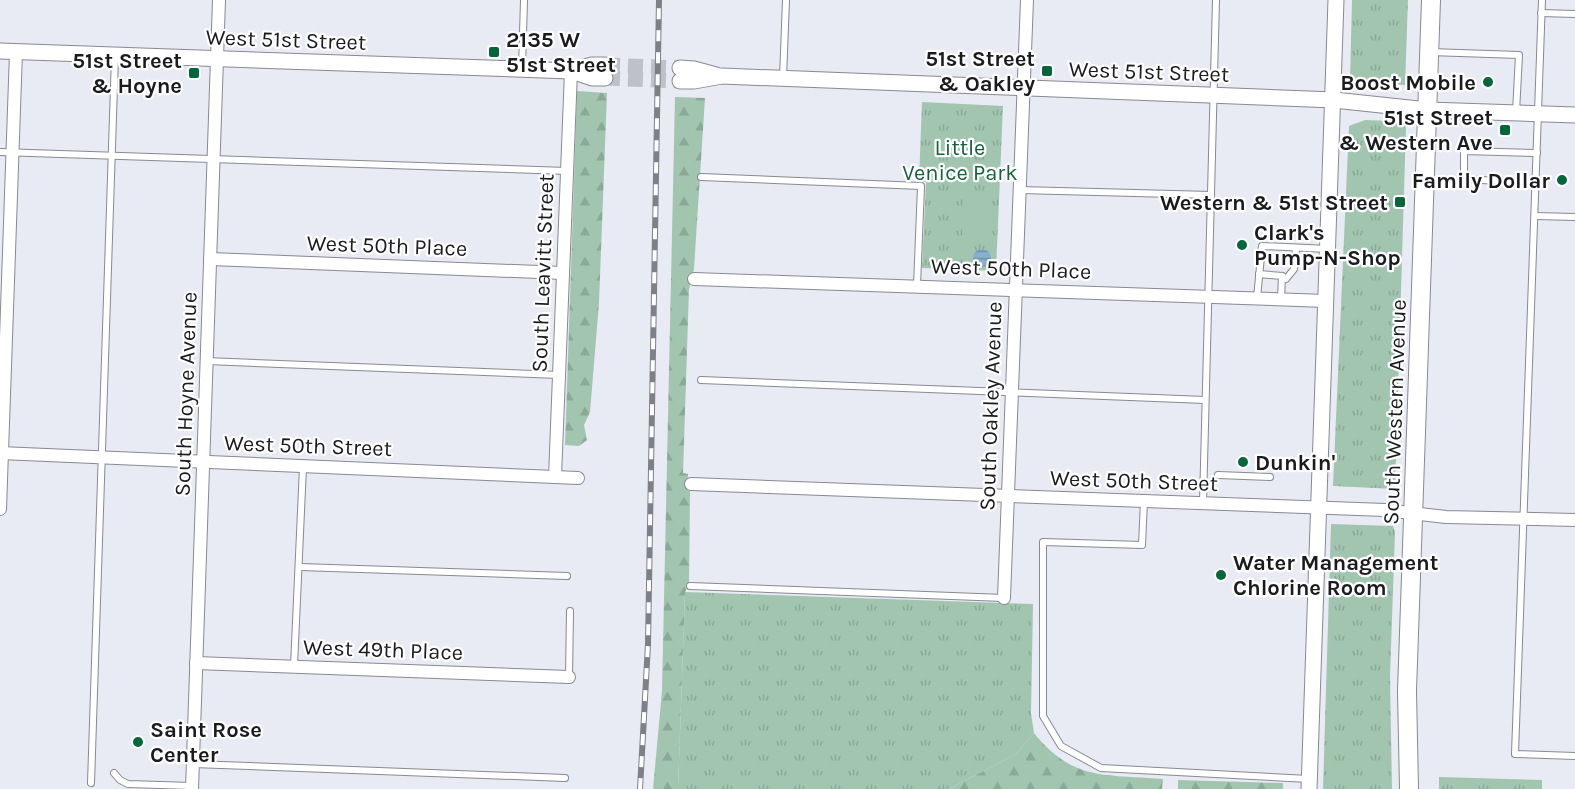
<svg xmlns="http://www.w3.org/2000/svg" width="1575" height="789" viewBox="0 0 1575 789" font-family="Karla,sans-serif">
<defs>
<pattern id="grass-tufts" width="24" height="20" patternUnits="userSpaceOnUse" patternTransform="scale(1.5)"><rect width="24" height="20" fill="#a2c5b0"/><path d="M3 7l-1-3M5 7V3M7 7l1-3M15 17l-1-3M17 17v-4M19 17l1-3" fill="none" stroke="#8ba997"/></pattern>
<pattern id="forest-firs" width="22" height="20" patternUnits="userSpaceOnUse" patternTransform="scale(1.5)"><rect width="22" height="20" fill="#a2c5b0"/><path d="M5 1l3.5 6h-7zM16 11l3.5 6h-7z" fill="#8ba997"/></pattern>
<pattern id="water-rules" width="6" height="5" patternUnits="userSpaceOnUse" patternTransform="scale(1.5)"><rect width="6" height="5" fill="#89afce"/><path d="M0 2.5h6" fill="none" stroke="#6f8ea7"/></pattern>
</defs>
<rect width="100%" height="100%" fill="#e8eaf4"/>
<g fill="url(#grass-tufts)">
<polygon points="1352,0 1408,0 1405,85 1350,81"/>
<polygon points="922,102 1003,106 996,271 922,268 926,182 919,181"/>
<polygon points="1365,120 1392,121 1406,126 1395,489 1333,486 1349,126"/>
<polygon points="1331,524 1393,526 1395,532 1390,677 1392,789 1323,789"/>
<polygon points="685,592 1033,604 1031,713 1034,733 1016,754 949,789 678,789"/>
<polygon points="1439,777 1542,780 1542,789 1439,789"/>
</g>
<g fill="url(#forest-firs)">
<polygon points="577,91 607,93 599,303 590,412 584,425 587,440 579,446 565,445"/>
<polygon points="675,97 705,98 694,269 689,289 683,473 688,474 687,490 690,491 689,585 685,592 678,789 653,789 662,691"/>
<path d="M1034 733C1073 782 1107 774 1163 779L1162 789H949L1016 754Z"/>
<polygon points="1178,780 1283,783 1283,789 1178,789"/>
</g>
<polygon fill="#a2c5b0" points="964,194 992,194 989,243 962,242"/>
<circle fill="url(#water-rules)" cx="982" cy="258" r="9"/>
<g fill="none" stroke-linecap="round" stroke-linejoin="round">
<g stroke="#bfc1c9" stroke-width="15" stroke-dasharray="15 8" stroke-linecap="butt">
<polyline points="605,65 680,68"/>
<polyline points="605,78 680,81"/>
</g>
<defs>
<g id="service">
<polyline points="1542,0 1515,754 1575,756"/>
<polyline points="1541,13 1575,14"/>
<polyline points="1430,52 1519,55 1516,112"/>
<polyline points="522,68 524,0"/>
<polyline points="783,78 786,0"/>
<polyline points="0,152 567,171"/>
<polyline points="701,177 921,186 917,286"/>
<polyline points="1536,183 1464,179 1464,151 1537,153"/>
<polyline points="1020,190 1211,195"/>
<polyline points="1535,216 1575,217"/>
<polyline points="1259,274 1282,276 1281,299"/>
<polyline points="1282,276 1286,279 1294,269 1296,248"/>
<polyline points="1257,298 1262,246 1328,249"/>
<polyline points="206,361 559,375"/>
<polyline points="701,380 1205,400"/>
<polyline points="1218,475 1270,477"/>
<polyline points="1144,501 1142,545 1043,542 1043,716 1061,746 1101,768 1309,779"/>
<polyline points="1203,503 1216,0"/>
<polyline points="300,567 567,576"/>
<polyline points="690,586 1004,598"/>
<polyline points="294,666 303,467"/>
<polyline points="569,677 570,611"/>
<polyline points="193,764 565,778"/>
<polyline points="114,773 120,780 128,784 192,786"/>
<polyline points="91,783 115,56"/>
</g>
<g id="minor">
<polyline points="210,259 563,273"/>
<polyline points="694,279 1326,301"/>
<polyline points="0,453 578,478"/>
<polyline points="555,477 571,71"/>
<polyline points="691,484 1385,510 1446,517 1575,520"/>
<polyline points="0,509 16,52"/>
<polyline points="1004,598 1027,0"/>
<polyline points="196,663 569,677"/>
<polyline points="192,789 219,0"/>
</g>
<g id="tertiary">
<polyline points="0,51 571,71 592,78 605,78"/>
<polyline points="680,68 694,69 716,75"/>
<polyline points="571,71 592,65 605,65"/>
<polyline points="680,81 694,81 722,76 1334,100 1428,110 1575,115"/>
<polyline points="1309,789 1336,0"/>
</g>
<polyline id="secondary" points="1409,789 1407,691 1431,0"/>
</defs>
<use href="#service" stroke="#878993" stroke-width="8"/>
<use href="#minor" stroke="#878993" stroke-width="14"/>
<use href="#tertiary" stroke="#878993" stroke-width="17"/>
<use href="#secondary" stroke="#878993" stroke-width="20"/>
<use href="#service" stroke="#fff" stroke-width="6"/>
<use href="#minor" stroke="#fff" stroke-width="12"/>
<use href="#tertiary" stroke="#fff" stroke-width="15"/>
<use href="#secondary" stroke="#fff" stroke-width="18"/>
<defs>
<polyline id="rail" points="640,789 648,644 659,0"/>
</defs>
<use href="#rail" stroke="#7f8087" stroke-width="6"/>
<use href="#rail" stroke="#fff" stroke-width="4" stroke-dasharray="11" stroke-linecap="butt"/>
</g>
<g fill="#04673b" stroke="#fff" stroke-width="2">
<rect x="488" y="46" width="12" height="12" rx="3"/>
<rect x="1041" y="65" width="12" height="12" rx="3"/>
<rect x="188" y="67" width="12" height="12" rx="3"/>
<circle cx="1488" cy="82" r="6"/>
<rect x="1499" y="124" width="12" height="12" rx="3"/>
<circle cx="1562" cy="180" r="6"/>
<rect x="1394" y="196" width="12" height="12" rx="3"/>
<circle cx="1242" cy="245" r="6"/>
<circle cx="1243" cy="462" r="6"/>
<circle cx="1221" cy="575" r="6"/>
<circle cx="138" cy="742" r="6"/>
</g>
<g text-anchor="middle" stroke-width="4.5" stroke-linejoin="round" paint-order="stroke">
<g font-size="22" fill="#1a1b1f" stroke="#fff">
<text transform="translate(286 39) rotate(2)" y="8">West 51st Street</text>
<text transform="translate(1149 71) rotate(2)" y="8">West 51st Street</text>
<text transform="translate(387 245) rotate(2)" y="8">West 50th Place</text>
<text transform="translate(1011 268) rotate(2)" y="8">West 50th Place</text>
<text transform="translate(542 273) rotate(-88)" y="8">South Leavitt Street</text>
<text transform="translate(185 394) rotate(-88)" y="8">South Hoyne Avenue</text>
<text transform="translate(990 406) rotate(-88)" y="8">South Oakley Avenue</text>
<text transform="translate(1394 412) rotate(-88)" y="8">South Western Avenue</text>
<text transform="translate(308 445) rotate(2)" y="8">West 50th Street</text>
<text transform="translate(1134 480) rotate(2)" y="8">West 50th Street</text>
<text transform="translate(383 649) rotate(2)" y="8">West 49th Place</text>
</g>
<g font-size="22" font-weight="bold" fill="#1a1b1f" stroke="#fff" text-anchor="end">
<text x="506" y="47" text-anchor="start">2135 W<tspan x="506" dy="25">51st Street</tspan></text>
<text x="1035" y="66">51st Street<tspan x="1035" dy="25">&amp; Oakley</tspan></text>
<text x="182" y="68">51st Street<tspan x="182" dy="25">&amp; Hoyne</tspan></text>
<text x="1476" y="90">Boost Mobile</text>
<text x="1493" y="125">51st Street<tspan x="1493" dy="25">&amp; Western Ave</tspan></text>
<text x="1550" y="188">Family Dollar</text>
<text x="1388" y="210">Western &amp; 51st Street</text>
<text x="1254" y="240" text-anchor="start">Clark's<tspan x="1254" dy="25">Pump-N-Shop</tspan></text>
<text x="1255" y="470" text-anchor="start">Dunkin'</text>
<text x="1233" y="570" text-anchor="start">Water Management<tspan x="1233" dy="25">Chlorine Room</tspan></text>
<text x="150" y="737" text-anchor="start">Saint Rose<tspan x="150" dy="25">Center</tspan></text>
</g>
<g font-size="22" fill="#15603e" stroke="#fff">
<text x="960" y="155">Little<tspan x="960" dy="25">Venice Park</tspan></text>
</g>
</g>
</svg>
